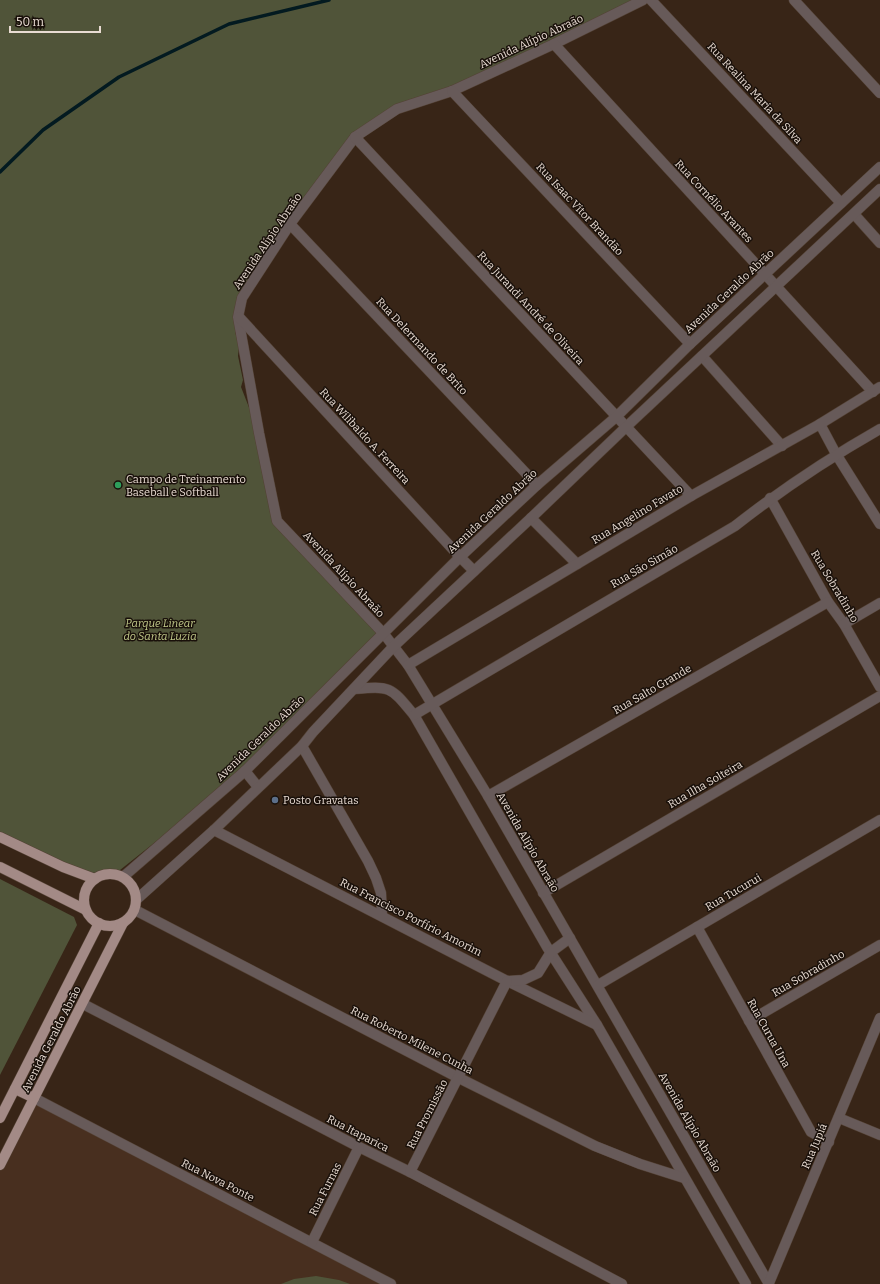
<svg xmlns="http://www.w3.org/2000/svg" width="880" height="1284" viewBox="0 0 880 1284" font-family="Bitter,serif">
<rect width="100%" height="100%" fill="#382517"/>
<polygon fill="#482f1f" points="34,1098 387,1284 0,1284 0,1165"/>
<g fill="#505439">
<polygon points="0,0 643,0 554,44 397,109 355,137 242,298 235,331 239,347 238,356 243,380 241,387 259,433 277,521 384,634 245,771 120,870 94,875 0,835"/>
<polygon points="0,879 74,917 77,925 0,1075"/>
<polygon points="316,1276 339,1280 350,1284 281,1284 294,1279"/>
</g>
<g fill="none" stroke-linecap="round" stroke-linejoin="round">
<polyline stroke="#031a20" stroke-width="3.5" points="0,172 43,130 119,77 229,24 329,0"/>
<defs>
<g id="minor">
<polyline points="643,0 554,44 452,91 397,109 355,137 290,224 242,298 238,317 259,433 277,521 384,634 408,665 488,796 769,1284"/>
<polyline points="651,0 841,203"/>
<polyline points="794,0 880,93"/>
<polyline points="554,44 873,392"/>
<polyline points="452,91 690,344"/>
<polyline points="355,137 691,496"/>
<polyline points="854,214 880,243"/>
<polyline points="290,224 537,485"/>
<polyline points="239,317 460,557 474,571"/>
<polyline points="702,356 782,446"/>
<polyline points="820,424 836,454 880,524"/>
<polyline points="770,498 828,602 844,624 880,687"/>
<polyline points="531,518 577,564"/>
<polyline points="844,624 880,603"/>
<polyline points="408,665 691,496 820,424 880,387"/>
<path d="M354 689C391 686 390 686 414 715L547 947 597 1025 746 1284"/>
<path d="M414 715 735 526C781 490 829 458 880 429"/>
<polyline points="302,746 368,861 376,878 381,893 382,916"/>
<polyline points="245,771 258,787"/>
<polyline points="488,796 828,602"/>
<polyline points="214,830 507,981 597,1025"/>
<polyline points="123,877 245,771 460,557 537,485 616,417 690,344 880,167"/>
<polyline points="543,893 880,696"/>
<polyline points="136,900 214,830 302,746 313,732 393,647 531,518 626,427 880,189"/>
<polyline points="135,910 459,1078 595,1146 640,1164 684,1178"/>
<polyline points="697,927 811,1132 829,1142"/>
<polyline points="507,981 523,980 538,973 551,952 570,938"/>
<polyline points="598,985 880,820"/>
<polyline points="83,1004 359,1147 410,1172 622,1284"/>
<polyline points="749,1021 880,945"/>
<polyline points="34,1098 391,1284"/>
<polyline points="839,1118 880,1135"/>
<polyline points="410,1172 507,981"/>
<polyline points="312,1242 359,1147"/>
<polyline points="769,1283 880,1018"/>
</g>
<g id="major">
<polyline points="0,837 63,867 95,879"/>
<polyline points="0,867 86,910"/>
<circle cx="110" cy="900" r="26"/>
<polyline points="15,1089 34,1098"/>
<polyline points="0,1118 99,923"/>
<polyline points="0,1165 123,923"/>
</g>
</defs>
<use href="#minor" stroke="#544235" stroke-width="11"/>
<use href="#major" stroke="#544235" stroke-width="11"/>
<use href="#minor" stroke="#675a59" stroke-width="10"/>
<use href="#major" stroke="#a38a86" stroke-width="10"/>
</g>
<circle fill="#2e9e5b" stroke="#19100a" stroke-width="1.5" cx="118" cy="485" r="4"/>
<circle fill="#5c6f8a" stroke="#19100a" stroke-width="1.5" cx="275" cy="800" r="4"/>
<g text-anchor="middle" stroke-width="3" stroke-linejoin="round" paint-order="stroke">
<g font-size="11" fill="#e9dcd3" stroke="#19100a">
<text transform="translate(531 41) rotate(-25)" y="4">Avenida Alípio Abraão</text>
<text transform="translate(755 93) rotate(47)" y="4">Rua Realina Maria da Silva</text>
<text transform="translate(714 201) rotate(47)" y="4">Rua Cornélio Arantes</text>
<text transform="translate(580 209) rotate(47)" y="4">Rua Isaac Vitor Brandão</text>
<text transform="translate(267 241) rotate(-56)" y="4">Avenida Alípio Abraão</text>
<text transform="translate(729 291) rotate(-43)" y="4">Avenida Geraldo Abrão</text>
<text transform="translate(531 308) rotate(47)" y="4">Rua Jurandi André de Oliveira</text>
<text transform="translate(422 346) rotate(47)" y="4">Rua Delermando de Brito</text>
<text transform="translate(365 436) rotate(47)" y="4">Rua Wilibaldo A. Ferreira</text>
<text transform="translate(492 511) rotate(-43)" y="4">Avenida Geraldo Abrão</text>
<text transform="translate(637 514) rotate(-31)" y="4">Rua Angelino Favato</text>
<text transform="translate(644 566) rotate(-30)" y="4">Rua São Simão</text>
<text transform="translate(344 574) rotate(47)" y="4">Avenida Alípio Abraão</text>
<text transform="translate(835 586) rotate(59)" y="4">Rua Sobradinho</text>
<text transform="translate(652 689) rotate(-30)" y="4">Rua Salto Grande</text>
<text transform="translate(260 738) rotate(-44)" y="4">Avenida Geraldo Abrão</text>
<text transform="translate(705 784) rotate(-30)" y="4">Rua Ilha Solteira</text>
<text transform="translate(528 842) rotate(60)" y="4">Avenida Alípio Abraão</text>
<text transform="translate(733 892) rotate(-30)" y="4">Rua Tucurui</text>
<text transform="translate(411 917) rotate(27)" y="4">Rua Francisco Porfírio Amorim</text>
<text transform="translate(808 973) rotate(-30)" y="4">Rua Sobradinho</text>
<text transform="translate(769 1033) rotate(61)" y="4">Rua Curua Una</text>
<text transform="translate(51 1039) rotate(-63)" y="4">Avenida Geraldo Abrão</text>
<text transform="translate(412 1040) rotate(27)" y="4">Rua Roberto Milene Cunha</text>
<text transform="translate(427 1114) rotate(-63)" y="4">Rua Promissão</text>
<text transform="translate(690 1122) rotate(60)" y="4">Avenida Alípio Abraão</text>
<text transform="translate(358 1133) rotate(27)" y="4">Rua Itaparica</text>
<text transform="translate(814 1146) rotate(-67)" y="4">Rua Jupiá</text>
<text transform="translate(218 1180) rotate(27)" y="4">Rua Nova Ponte</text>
<text transform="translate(325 1189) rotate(-63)" y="4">Rua Furnas</text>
</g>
<g font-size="11" fill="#e9dcd3" stroke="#19100a" text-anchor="start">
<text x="126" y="483">Campo de Treinamento<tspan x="126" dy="13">Baseball e Softball</tspan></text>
<text x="283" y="804">Posto Gravatas</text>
</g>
<g font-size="11" font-style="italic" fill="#c2ca8b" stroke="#19100a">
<text x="160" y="627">Parque Linear<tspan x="160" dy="13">do Santa Luzia</tspan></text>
</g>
</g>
<path d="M10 26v6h90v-6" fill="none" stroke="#e9dcd3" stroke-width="2"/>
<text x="16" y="26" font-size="12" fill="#e9dcd3" stroke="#19100a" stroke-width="3" paint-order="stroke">50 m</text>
</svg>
